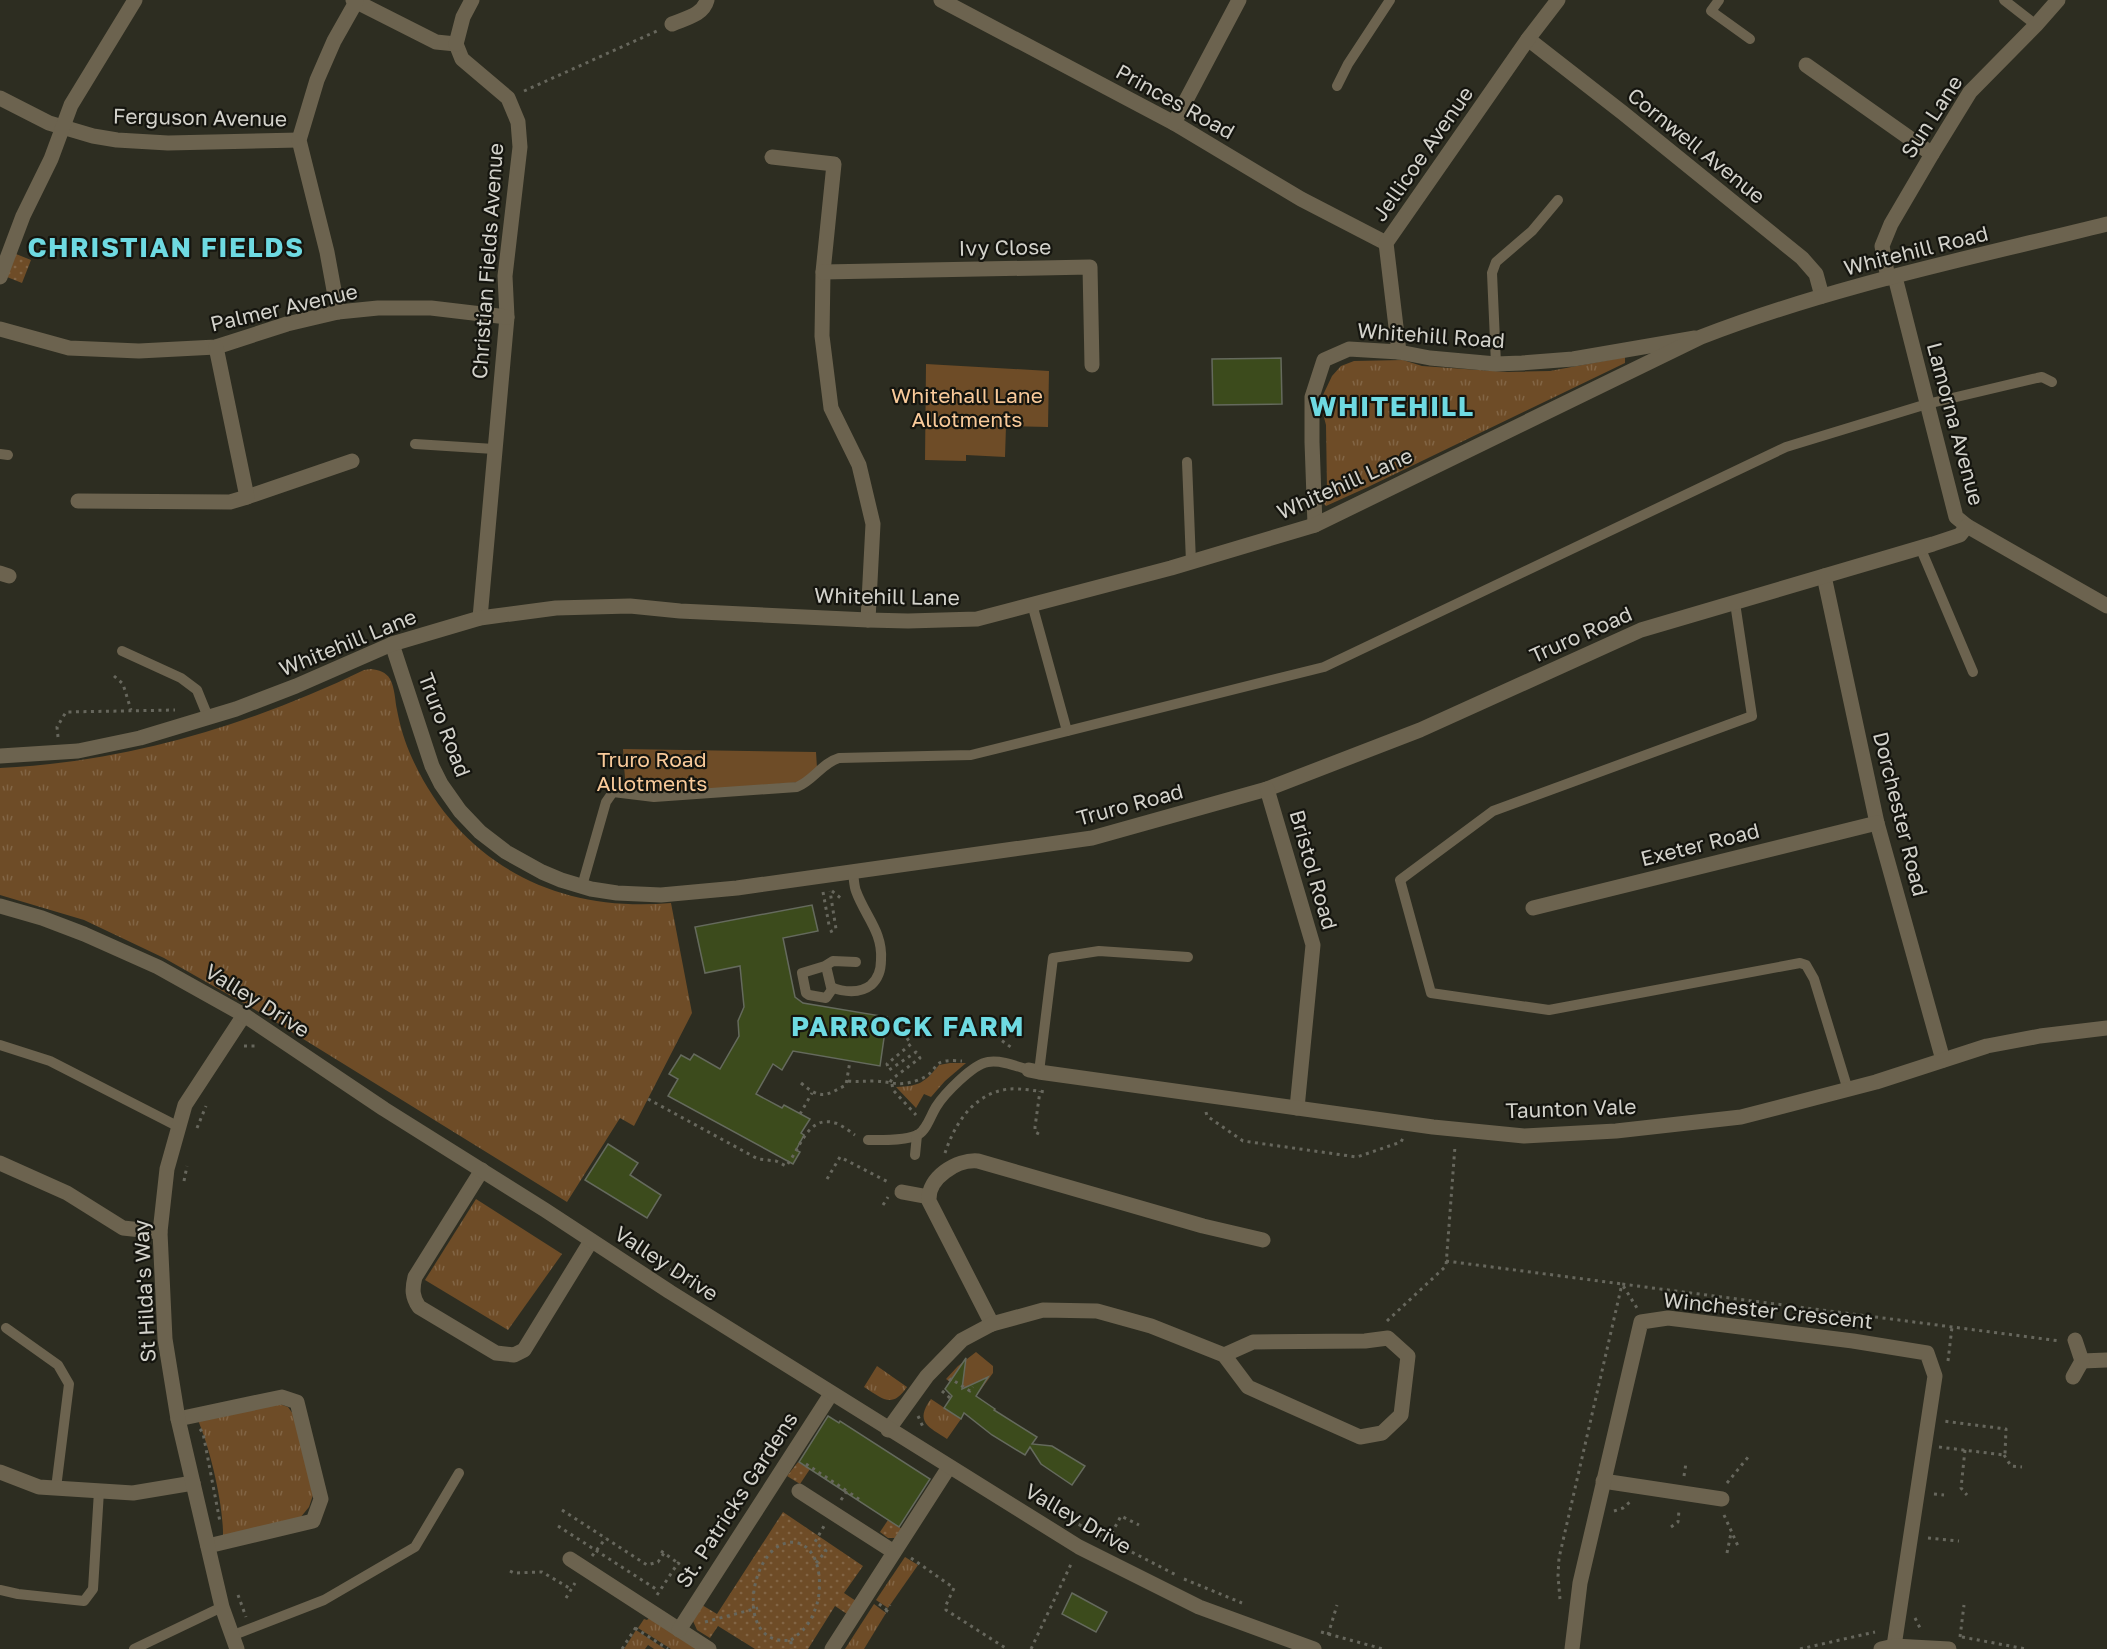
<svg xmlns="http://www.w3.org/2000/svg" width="2107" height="1649" viewBox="0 0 2107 1649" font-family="'Golos Text',sans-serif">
<defs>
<pattern id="grass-tufts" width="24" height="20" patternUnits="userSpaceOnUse" patternTransform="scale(1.5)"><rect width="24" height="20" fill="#6e4c27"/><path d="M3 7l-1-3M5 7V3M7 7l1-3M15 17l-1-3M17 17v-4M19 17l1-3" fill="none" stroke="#826545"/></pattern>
<pattern id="park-dots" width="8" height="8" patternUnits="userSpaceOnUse" patternTransform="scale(1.5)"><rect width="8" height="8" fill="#6e4c27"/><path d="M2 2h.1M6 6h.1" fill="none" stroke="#826545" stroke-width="1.8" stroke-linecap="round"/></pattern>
</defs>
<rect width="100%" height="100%" fill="#2d2d21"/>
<g fill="url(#grass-tufts)">
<polygon points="1625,357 1625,363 1368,487 1326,506 1321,500 1327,490 1326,425 1321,406 1323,395 1332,376 1341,366 1354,361 1403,360 1422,366 1507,372 1550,371"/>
<path d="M371 669C379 670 386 672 390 679 395 688 395 701 397 710 400 726 405 743 412 758 461 865 557 913 671 903L692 1013 634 1126 620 1118 567 1202 266 1016 164 958 84 920 0 895V768C126 762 251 725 364 670Z"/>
<path d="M950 1063H966L945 1081 931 1097 924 1094 916 1108 896 1087C920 1086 924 1083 939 1065Z"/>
<polygon points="476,1199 562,1254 508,1330 425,1280"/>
<path d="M877 1366 907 1387C892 1409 883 1399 864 1387Z"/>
<path d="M931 1399 961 1419 947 1439C929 1427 914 1422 931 1399Z"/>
<path d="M274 1402 288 1407 296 1418 313 1495 309 1507 300 1518 223 1538C224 1507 210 1447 197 1418Z"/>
<polygon points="905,1557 918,1565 888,1608 876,1600"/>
<polygon points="874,1604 886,1613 864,1649 845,1649"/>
<polygon points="650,1617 701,1649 671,1649 638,1628 644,1619 647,1620"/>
<polygon points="636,1630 665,1649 654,1649 648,1645 645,1649 624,1649"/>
</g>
<g fill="url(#park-dots)">
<polygon points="16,254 31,260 22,283 7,277"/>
<polygon points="798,1462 810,1469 800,1484 787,1476"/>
<polygon points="783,1512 863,1566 844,1593 856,1601 847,1614 835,1606 808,1649 755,1649 718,1626 710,1638 697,1630 693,1621 702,1605 717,1614"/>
<polygon points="888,1520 902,1529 898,1538 888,1538 880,1532"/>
</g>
<g fill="#6e4c27">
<polygon points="926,364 1049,371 1048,427 1006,426 1005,457 966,455 966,461 925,460"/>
<polygon points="623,749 816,752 817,768 802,782 651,794 633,791 625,779"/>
<polygon points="976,1352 993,1366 993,1373 976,1396 952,1379 950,1382 946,1379 958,1366"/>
</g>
<g fill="#3c4b1c" stroke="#656a5d" stroke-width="1.5">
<polygon points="1281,358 1282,404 1213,405 1212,359"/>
<polygon points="812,905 818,931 783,938 795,997 803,1003 887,1017 880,1066 793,1051 782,1070 773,1064 756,1094 782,1108 784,1105 810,1119 801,1133 804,1135 796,1150 800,1152 793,1164 668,1096 678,1079 669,1074 681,1055 690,1060 694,1054 720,1069 739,1036 738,1021 744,1007 740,966 705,973 695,927"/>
<polygon points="608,1144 638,1163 630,1175 661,1195 647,1218 585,1180"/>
<polygon points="966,1358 962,1389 988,1377 976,1396 995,1409 994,1410 1037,1437 1032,1444 1052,1446 1085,1466 1072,1485 1041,1464 1030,1447 1025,1455 992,1435 964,1413 961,1419 944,1408 952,1396 945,1389"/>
<polygon points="828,1416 839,1423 840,1421 930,1479 899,1527 799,1462"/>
<polygon points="1072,1593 1107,1612 1096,1632 1062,1614"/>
</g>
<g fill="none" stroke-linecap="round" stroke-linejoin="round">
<g stroke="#67675d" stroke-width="3" stroke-dasharray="3 4.5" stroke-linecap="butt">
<polyline points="524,91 657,31"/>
<polyline points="114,676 123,684 131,710"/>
<polyline points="58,737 57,727 66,712 175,710"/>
<polyline points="832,891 843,900"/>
<polyline points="823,892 829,925"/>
<polyline points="830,932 836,929 830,891"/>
<polyline points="886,1020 895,1021 911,1044 887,1064 889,1070 916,1052 920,1058 892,1079 889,1084"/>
<polyline points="987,1024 1001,1040 1012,1048"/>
<polyline points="244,1046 259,1046"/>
<path d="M848 1081C858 1082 866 1081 876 1081 893 1082 899 1087 918 1080 943 1071 926 1058 962 1061"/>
<path d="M801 1083C821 1100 825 1096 846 1085L850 1061"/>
<polyline points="892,1084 893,1090 916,1115"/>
<path d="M648 1099 758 1159 776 1161 786 1166C799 1152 807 1114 835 1123 842 1125 849 1131 855 1135"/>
<polyline points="1206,1112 1207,1116 1243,1141 1357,1157 1401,1142 1403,1138"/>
<polyline points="800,1114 812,1093"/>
<polyline points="197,1128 206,1106"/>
<polyline points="1039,1134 1035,1132 1035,1127 1040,1091"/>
<path d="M945 1153C955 1123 974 1093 1009 1089 1019 1088 1036 1091 1047 1092"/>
<polyline points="827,1179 840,1157 890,1183"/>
<polyline points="184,1181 187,1166"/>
<polyline points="883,1205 888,1197"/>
<polyline points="651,1257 706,1293"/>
<polyline points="1446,1261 1622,1284 1637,1308"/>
<polyline points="1387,1321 1446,1266 1455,1146"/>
<polyline points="1948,1361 1952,1327"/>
<polyline points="949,1381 951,1379 970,1391 973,1387"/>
<polyline points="942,1391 950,1398"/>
<polyline points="918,1416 924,1429"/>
<polyline points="200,1429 203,1433 220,1522"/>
<polyline points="1939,1447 2004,1455 2005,1454 2006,1429 1943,1421"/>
<polyline points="1965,1450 1961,1488 1967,1495"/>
<polyline points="2004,1455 2011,1466 2022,1467"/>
<polyline points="806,1464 847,1491"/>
<polyline points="1684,1476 1686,1463"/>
<polyline points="1727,1483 1749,1456"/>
<polyline points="1934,1494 1944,1495"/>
<polyline points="841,1500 847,1491 860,1500"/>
<polyline points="562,1510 647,1565 658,1562 664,1553"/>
<polyline points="1614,1511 1623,1508 1631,1501"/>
<polyline points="1724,1515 1738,1546"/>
<polyline points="1072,1521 1178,1576"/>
<polyline points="558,1526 659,1591"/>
<polyline points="1671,1527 1678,1522 1679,1510"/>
<polyline points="1928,1538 1959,1541"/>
<polyline points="1108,1540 1121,1516 1139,1525"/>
<polyline points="661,1551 678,1563"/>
<polyline points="1727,1553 1731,1533"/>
<polyline points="592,1556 606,1538"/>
<polyline points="911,1558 954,1588 946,1605 946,1610 1007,1649"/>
<polyline points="816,1563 826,1551 815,1542 824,1526"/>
<polyline points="510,1571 514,1573 542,1572 571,1589"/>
<polyline points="1184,1579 1242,1603"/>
<polyline points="238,1595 246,1617"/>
<polyline points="657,1595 678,1563 695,1574"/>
<polyline points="566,1598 575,1583"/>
<polyline points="1560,1599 1558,1576 1559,1558 1622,1284 2060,1341"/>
<polyline points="879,1604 887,1610"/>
<polyline points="886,1612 890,1605"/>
<polyline points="1915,1618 1920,1628"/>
<polyline points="705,1622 758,1608"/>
<polyline points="635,1628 668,1649"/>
<polyline points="1321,1632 1383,1649"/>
<polyline points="1328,1635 1337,1605"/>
<polyline points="1960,1637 1964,1605"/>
<polyline points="1962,1637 2026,1649"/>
<path d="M791 1640C801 1633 810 1624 814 1612 823 1594 823 1550 798 1543 752 1532 729 1649 791 1640V1649"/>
<polyline points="622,1649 638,1624"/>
<polyline points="1031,1649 1072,1562"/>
<polyline points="1800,1649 1875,1632"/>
</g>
<g stroke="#6c634f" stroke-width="10">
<polyline points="1719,0 1711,11 1750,39"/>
<polyline points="2004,0 2036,25"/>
<polyline points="1337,86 1348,64 1390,0"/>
<polyline points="1496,364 1492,273 1496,262 1532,231 1558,200"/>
<polyline points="415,444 494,449"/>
<polyline points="0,454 8,455"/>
<polyline points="1187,462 1191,562"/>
<polyline points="1920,547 1973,672"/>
<polyline points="1735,603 1752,716 1493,811 1400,880 1431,993 1549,1010 1800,963 1806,965 1814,979 1848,1090"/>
<polyline points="1032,604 1067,731"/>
<polyline points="122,651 181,678 197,690 208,717"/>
<path d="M582 886 606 802 613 792 654 797 797 787C814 780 822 763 839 758L971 755 1324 667 1786 447 1927 404 2037 378 2042 377 2052 382"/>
<path d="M826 966 831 987C843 992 860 994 871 985 879 978 881 970 881 960 883 932 865 916 856 891 854 886 854 879 853 873"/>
<polyline points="833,988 826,998 809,995 806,993 802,973 825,966 833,961 856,962"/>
<polyline points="0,1045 50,1061 179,1127"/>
<polyline points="1039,1072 1053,958 1099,951 1188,957"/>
<path d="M868 1140C881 1140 908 1141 919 1134 927 1129 931 1115 936 1107 944 1094 973 1064 988 1062 1001 1060 1016 1066 1029 1070"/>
<polyline points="915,1155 917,1135"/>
<polyline points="6,1328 58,1365 69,1384 56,1488"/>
<polyline points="0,1590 18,1594 84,1601 93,1589 99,1491"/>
<polyline points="231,1636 324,1600 415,1547 459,1473"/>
<polyline points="134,1649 222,1607"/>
</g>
<g stroke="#6c634f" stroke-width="15">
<polyline points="353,0 436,42 456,44"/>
<polyline points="941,0 1174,123 1301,199 1386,243"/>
<path d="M672 24C686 18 703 15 707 0"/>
<polyline points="1528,39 1623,113 1802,258 1816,274 1822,296"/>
<polyline points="456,44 462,59 508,98 518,122 520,147 505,276 507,317 480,618"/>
<polyline points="456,44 463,17 472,0"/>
<polyline points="1806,65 1932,154"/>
<polyline points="0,98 49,123 93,136 117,140 168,143 299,140"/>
<polyline points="1174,123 1239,0"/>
<polyline points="772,157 834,164 823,272 822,336 831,408 859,465 873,524 868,620"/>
<polyline points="823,272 1090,267 1092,365"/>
<polyline points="0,277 23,216 51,159 71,105 135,0"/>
<polyline points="1895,277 1956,517 1967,526 2107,606"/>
<polyline points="1888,278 1882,246 1891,224 1932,154 1970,92 2036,25 2058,0"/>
<polyline points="338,312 327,252 299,140 317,80 334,41 356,2"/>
<polyline points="0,329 69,348 139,351 216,347 287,324 338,312 378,308 431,308 507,317"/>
<polyline points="1399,352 1386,243 1528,39 1558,0"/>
<polyline points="247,497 352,461"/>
<polyline points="78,501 230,502 247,497 216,347"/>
<polyline points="1315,525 1312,442 1312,397 1324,360 1349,349 1399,352 1430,358 1496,364 1522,363 1573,359 1695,338"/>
<polyline points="0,573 9,576"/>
<polyline points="1824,576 1877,823 1943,1060"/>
<polyline points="392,644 432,766 441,784 460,811 480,832 506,852 542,872 561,880 591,889 617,893 661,895 737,888 1092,838 1267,789 1420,730 1641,630 1933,544 1960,535 1967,526"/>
<polyline points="1267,789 1313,945 1297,1108"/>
<polyline points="1533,908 1877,823"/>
<polyline points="1029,1070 1039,1072 1433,1127 1524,1136 1616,1131 1741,1117 1876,1082 1987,1046 2040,1036 2107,1028"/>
<polyline points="0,1163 67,1193 123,1228 160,1232"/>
<path d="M482 1170 415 1277C412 1289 412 1297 419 1307L496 1353 514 1355 524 1350 591 1241"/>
<polyline points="902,1192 929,1197"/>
<path d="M992 1324 929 1201C927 1178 957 1159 978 1161L1203 1226 1263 1240"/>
<polyline points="2082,1361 2107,1360"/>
<polyline points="2073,1377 2082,1361 2075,1340"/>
<polyline points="178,1419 282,1397 297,1402 321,1499 313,1521 208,1546"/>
<polyline points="888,1430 927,1376 962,1340 992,1324 1043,1310 1097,1311 1151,1326 1224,1355 1253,1342 1365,1341 1388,1338 1408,1356 1401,1415 1382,1433 1360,1437 1248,1387 1224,1355"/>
<polyline points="0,1472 39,1487 133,1493 193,1483"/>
<polyline points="1603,1481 1722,1499"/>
<polyline points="799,1491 894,1552"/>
<polyline points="570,1559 709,1649"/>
<polyline points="679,1630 831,1394"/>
<polyline points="237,1649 222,1607 178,1419 165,1339 160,1232 167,1169 185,1105 244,1015"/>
<polyline points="832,1649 949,1467"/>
<polyline points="1572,1649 1580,1583 1641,1322 1668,1318 1853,1341 1927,1353 1935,1376 1894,1646"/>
</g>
<g stroke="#6c634f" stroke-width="15">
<path d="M0 756 78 751 140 738 236 709 296 686 392 644 480 618 556 608 630 606 680 611 868 620 908 621 977 619 1171 568 1315 525 1701 337C1832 286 1971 258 2107 224"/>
<polyline points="0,906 42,918 84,934 158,967 244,1015 384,1109 545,1210 670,1292 1079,1547 1199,1607 1314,1649"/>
<polyline points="1881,1649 1894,1646 1949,1649"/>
</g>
</g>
<g text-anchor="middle" stroke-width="4.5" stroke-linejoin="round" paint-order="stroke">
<g font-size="21" fill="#d3d2cb" stroke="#15150f">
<text transform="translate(1175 102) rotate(29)" y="7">Princes Road</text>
<text transform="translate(1932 117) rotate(-57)" y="7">Sun Lane</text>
<text transform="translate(200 118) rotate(1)" y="7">Ferguson Avenue</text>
<text transform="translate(1696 146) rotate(39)" y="7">Cornwell Avenue</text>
<text transform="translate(1423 154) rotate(-55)" y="7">Jellicoe Avenue</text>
<text transform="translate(1005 248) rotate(-1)" y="7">Ivy Close</text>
<text transform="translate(1916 251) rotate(-14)" y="7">Whitehill Road</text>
<text transform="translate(488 261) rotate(-86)" y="7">Christian Fields Avenue</text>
<text transform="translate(284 308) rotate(-13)" y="7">Palmer Avenue</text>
<text transform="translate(1431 336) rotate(4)" y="7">Whitehill Road</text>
<text transform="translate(1955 424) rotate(75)" y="7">Lamorna Avenue</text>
<text transform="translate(1345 484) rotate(-24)" y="7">Whitehill Lane</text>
<text transform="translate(887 597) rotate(1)" y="7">Whitehill Lane</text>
<text transform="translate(1581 635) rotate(-24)" y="7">Truro Road</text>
<text transform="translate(348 643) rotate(-22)" y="7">Whitehill Lane</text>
<text transform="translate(444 725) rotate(69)" y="7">Truro Road</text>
<text transform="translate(1130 805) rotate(-15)" y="7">Truro Road</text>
<text transform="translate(1900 814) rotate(76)" y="7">Dorchester Road</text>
<text transform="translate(1700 845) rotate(-14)" y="7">Exeter Road</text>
<text transform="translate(1313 870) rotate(74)" y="7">Bristol Road</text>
<text transform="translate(257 1001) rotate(32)" y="7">Valley Drive</text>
<text transform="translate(1571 1109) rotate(-2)" y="7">Taunton Vale</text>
<text transform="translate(666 1264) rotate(33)" y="7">Valley Drive</text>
<text transform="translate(145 1291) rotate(-93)" y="7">St Hilda's Way</text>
<text transform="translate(1768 1311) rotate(6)" y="7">Winchester Crescent</text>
<text transform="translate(737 1500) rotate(-57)" y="7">St. Patricks Gardens</text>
<text transform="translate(1078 1519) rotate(30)" y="7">Valley Drive</text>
</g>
<g font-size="21" fill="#f9ca9a" stroke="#15150f">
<text x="967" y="403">Whitehall Lane<tspan x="967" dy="24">Allotments</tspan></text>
<text x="652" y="767">Truro Road<tspan x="652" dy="24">Allotments</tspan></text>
</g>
<g font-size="27" font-weight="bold" letter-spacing="1.5" fill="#6edae2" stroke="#15150f">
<text x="166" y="257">CHRISTIAN FIELDS</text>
<text x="1392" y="416">WHITEHILL</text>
<text x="908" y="1036">PARROCK FARM</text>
</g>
</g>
</svg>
